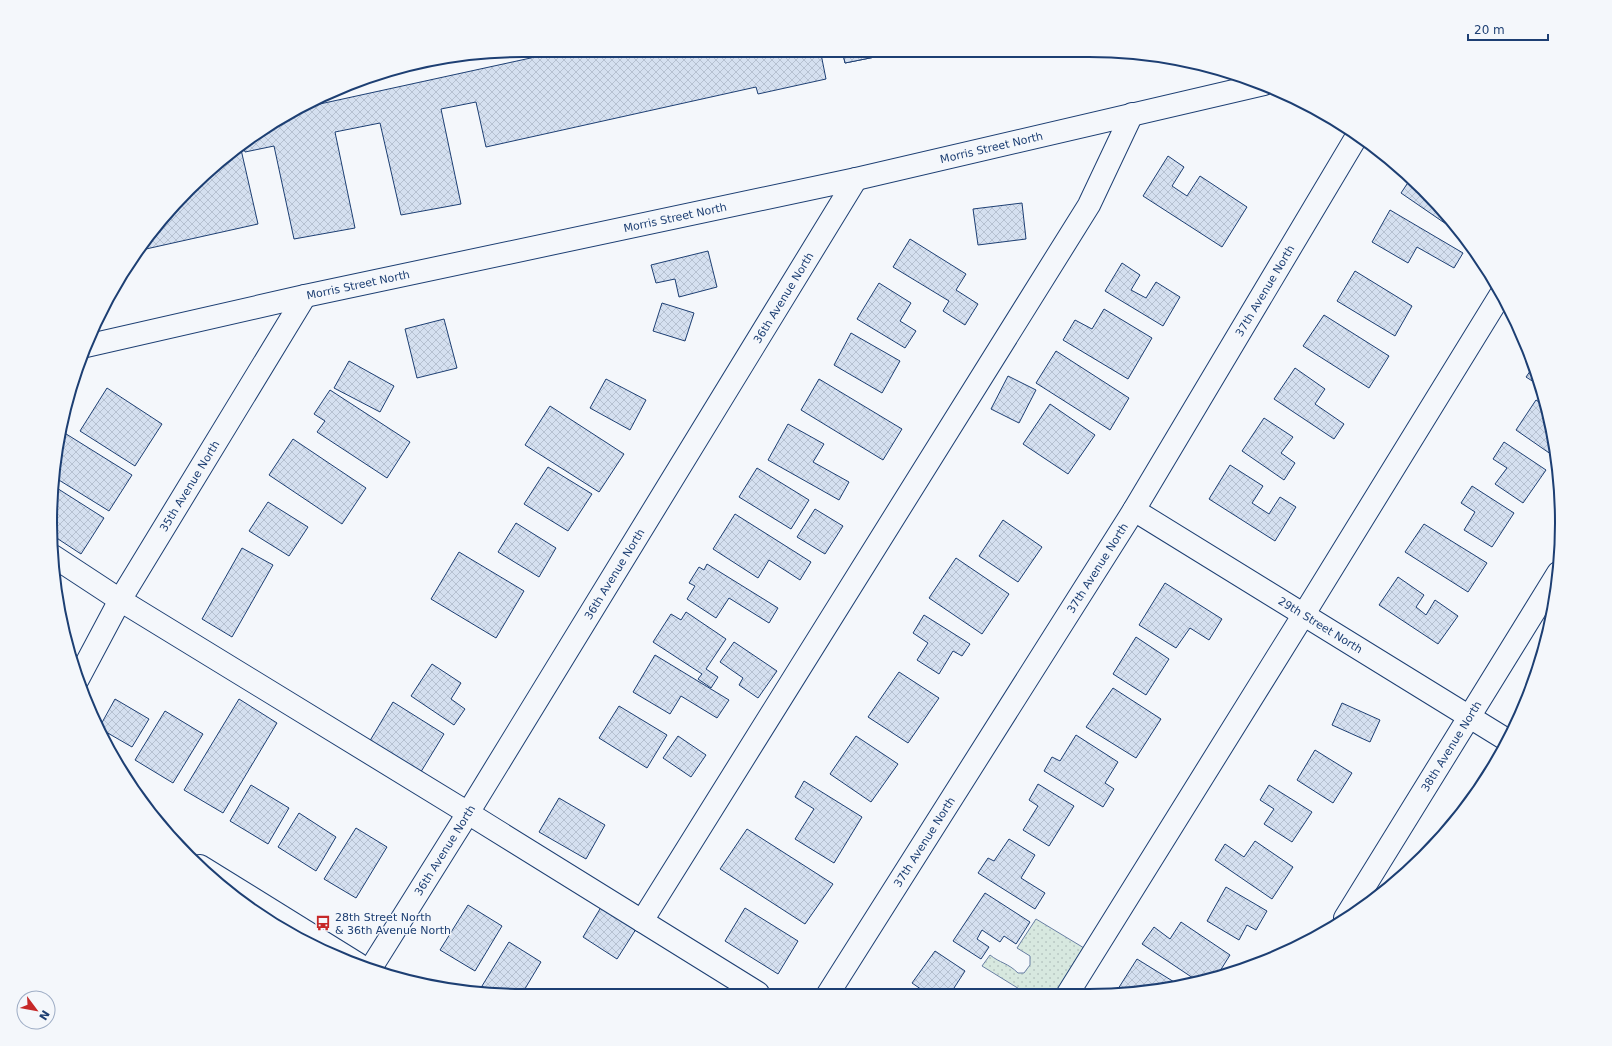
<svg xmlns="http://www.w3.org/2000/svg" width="1612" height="1046" viewBox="0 0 1612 1046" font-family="'DejaVu Sans',sans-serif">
<defs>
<pattern id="grass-dots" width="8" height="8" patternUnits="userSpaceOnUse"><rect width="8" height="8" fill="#d7e8df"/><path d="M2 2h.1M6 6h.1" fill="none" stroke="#b8c8c3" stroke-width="1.8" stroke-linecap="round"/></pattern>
<pattern id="building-cross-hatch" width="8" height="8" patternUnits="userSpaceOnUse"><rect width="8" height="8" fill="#d5e0f0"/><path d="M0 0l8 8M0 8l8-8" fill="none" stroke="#b6c1d1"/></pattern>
</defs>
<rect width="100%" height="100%" fill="#f4f7fb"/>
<path fill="url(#grass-dots)" stroke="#687fa3" d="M1036 919 1084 948 1055 995H1029L982 966 990 955C1000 963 1008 963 1018 973H1024L1030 965V956L1017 948Z"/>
<g fill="url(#building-cross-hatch)" stroke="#1d3f73">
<polygon points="549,54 821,54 826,79 758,94 756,87 486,147 476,102 441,109 461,204 401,215 380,123 335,132 355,228 294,239 274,146 245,152 243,143 260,130 306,107"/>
<polygon points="843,54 890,54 845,63"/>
<polygon points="843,54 890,54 845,63"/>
<polygon points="240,145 258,224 137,251 148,235 211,168"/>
<polygon points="1168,156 1184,167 1172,186 1187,196 1200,176 1247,207 1222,247 1143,196"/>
<polygon points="1411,178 1464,235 1465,237 1401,193"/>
<polygon points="1022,203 1026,239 978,245 973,209"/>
<polygon points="1390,210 1463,253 1454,268 1417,247 1408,263 1372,242"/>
<polygon points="910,239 966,274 956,290 978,304 965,325 943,311 949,301 893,267"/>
<polygon points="708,251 717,287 679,297 675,279 656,283 651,265"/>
<polygon points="1122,263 1140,275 1131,290 1146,298 1156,282 1180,297 1163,326 1105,291"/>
<polygon points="1355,271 1412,306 1395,336 1337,301"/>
<polygon points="879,283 911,303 900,321 916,331 905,348 857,319"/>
<polygon points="662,303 694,313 685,341 653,331"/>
<polygon points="1104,309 1152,338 1128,379 1063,340 1075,320 1092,329"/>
<polygon points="1324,315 1389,356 1369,388 1303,346"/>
<polygon points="444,319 457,368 417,378 405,329"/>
<polygon points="851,333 900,361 882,393 834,365"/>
<polygon points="1056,351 1129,398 1110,430 1036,383"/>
<polygon points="349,361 394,386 380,412 334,388"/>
<polygon points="1533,367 1540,386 1526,377"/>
<polygon points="1295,368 1325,389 1315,404 1344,424 1334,439 1274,399"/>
<polygon points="1008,376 1036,390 1019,423 991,409"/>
<polygon points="606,379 646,400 630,430 590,408"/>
<polygon points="819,379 902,429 883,460 801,410"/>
<polygon points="107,388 162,424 135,466 80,431"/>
<polygon points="330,390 410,442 387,478 317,432 325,421 314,414"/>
<polygon points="1536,400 1547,407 1555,457 1516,430"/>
<polygon points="1050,404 1095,435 1068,474 1023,444"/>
<polygon points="550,406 624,454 599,492 525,445"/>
<polygon points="1264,418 1293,437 1281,453 1295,463 1284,480 1242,451"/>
<polygon points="788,424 824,444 813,462 849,482 839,500 768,460"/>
<polygon points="63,432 132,475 109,511 54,477"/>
<polygon points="293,439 366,488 342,524 269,475"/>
<polygon points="1504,442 1546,470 1523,503 1495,484 1507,468 1493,459"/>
<polygon points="1230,465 1263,486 1252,503 1269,514 1280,497 1296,507 1275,541 1209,499"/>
<polygon points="548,467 592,494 568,531 524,504"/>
<polygon points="757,468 809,500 791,529 739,497"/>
<polygon points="52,485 104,518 81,554 52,535 51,492"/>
<polygon points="1472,486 1514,513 1492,547 1464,530 1475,512 1461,503"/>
<polygon points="268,502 308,527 289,556 249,531"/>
<polygon points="815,509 843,526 825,554 797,537"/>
<polygon points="735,514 811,562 800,580 769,560 758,578 713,549"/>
<polygon points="1003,520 1042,547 1018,582 979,556"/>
<polygon points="516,523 556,548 539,577 498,552"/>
<polygon points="1424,524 1487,563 1468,592 1405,552"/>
<polygon points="242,548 273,565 232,637 202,619"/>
<polygon points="459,552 524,591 496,638 431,599"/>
<polygon points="956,558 1009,594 982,634 929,598"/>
<polygon points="707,564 778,608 769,623 729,598 716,618 687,599 695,586 689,583 699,567 704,570"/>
<polygon points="1398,577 1424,595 1416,607 1426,615 1435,600 1458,616 1438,644 1379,605"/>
<polygon points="1165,583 1222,619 1209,640 1190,628 1176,648 1139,625"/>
<polygon points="686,612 726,639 706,669 718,677 711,688 698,679 702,674 653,642 671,614 681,620"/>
<polygon points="924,615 970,644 962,656 953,651 939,674 917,660 928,643 913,633"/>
<polygon points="1136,637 1169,659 1146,695 1113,674"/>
<polygon points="734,642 777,671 758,698 739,685 743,678 720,662"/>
<polygon points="655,655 729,700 717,718 681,696 670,714 633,692"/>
<polygon points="432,664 461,683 451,699 465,709 454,725 411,696"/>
<polygon points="899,672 939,698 908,743 868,717"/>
<polygon points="1113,688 1161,719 1136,758 1086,727"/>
<polygon points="115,699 149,719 132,747 99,728"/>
<polygon points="239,699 277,723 223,813 184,790"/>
<polygon points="393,702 444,734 419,775 368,744"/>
<polygon points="1342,703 1380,720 1370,742 1332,725"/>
<polygon points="619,706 667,735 647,768 599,738"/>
<polygon points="165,711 203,734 173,783 135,760"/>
<polygon points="1076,735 1118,762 1105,783 1114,789 1103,807 1044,771 1052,757 1060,761"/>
<polygon points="678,736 706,755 691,777 663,758"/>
<polygon points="856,736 898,764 871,802 830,774"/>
<polygon points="1315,750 1352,773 1333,803 1297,780"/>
<polygon points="804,781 862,817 834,863 795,839 814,809 795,797"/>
<polygon points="1038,784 1074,806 1049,846 1023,830 1038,806 1029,800"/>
<polygon points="251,785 289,808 268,844 230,821"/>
<polygon points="1269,785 1312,812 1292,842 1264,824 1274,809 1260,800"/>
<polygon points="559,798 605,825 586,859 539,832"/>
<polygon points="299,813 336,837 316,871 278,847"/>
<polygon points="356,828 387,847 356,898 324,879"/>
<polygon points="747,829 833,884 805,924 720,869"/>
<polygon points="1009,839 1035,855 1021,878 1045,893 1035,909 978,873 988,858 994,861"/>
<polygon points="1255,841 1293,867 1272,899 1215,860 1225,844 1244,857"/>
<polygon points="1226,887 1267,911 1256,930 1247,925 1239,940 1207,921"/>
<polygon points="985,893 1030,922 1016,944 1004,936 1000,942 982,930 977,939 989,947 981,959 953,941"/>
<polygon points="603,904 638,926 617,959 583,937"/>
<polygon points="468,905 502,926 475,971 440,950"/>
<polygon points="745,908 798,941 778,974 725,941"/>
<polygon points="1181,922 1230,955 1215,979 1199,982 1142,944 1154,927 1170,939"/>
<polygon points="509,942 541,962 523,992 491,992 482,986"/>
<polygon points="935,951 965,971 954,988 964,994 928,994 912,983"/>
<polygon points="1137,959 1179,985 1120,995 1116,992"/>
</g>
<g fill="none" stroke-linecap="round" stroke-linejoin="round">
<defs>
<g id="minor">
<path id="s1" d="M86 346 305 296 856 179 1264 84"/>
<path id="s2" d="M1134 510 1507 740"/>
<polyline points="53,556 120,600 468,813 642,921"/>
<path id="s3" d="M78 679 120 600 305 296"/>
<polyline points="200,866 358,964"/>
<path id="s4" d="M371 968 468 813 856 179"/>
<polyline points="758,993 642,921 1089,205 1132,114"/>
<path id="s5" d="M828 994 1134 510 1357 136"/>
<polyline points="1067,995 1304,614 1501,294"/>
</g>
<g id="major">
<path id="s6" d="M1345 918 1558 573"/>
</g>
</defs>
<use href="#minor" stroke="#1d3f73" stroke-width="24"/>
<use href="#major" stroke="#1d3f73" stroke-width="24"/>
<use href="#minor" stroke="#f4f7fb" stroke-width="22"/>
<use href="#major" stroke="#f4f7fb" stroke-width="22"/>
</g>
<defs>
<symbol id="bus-bare" viewBox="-9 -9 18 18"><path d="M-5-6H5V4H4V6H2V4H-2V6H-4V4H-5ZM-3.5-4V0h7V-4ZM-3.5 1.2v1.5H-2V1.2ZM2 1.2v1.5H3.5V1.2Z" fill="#c62828" stroke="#f4f7fb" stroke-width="2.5" paint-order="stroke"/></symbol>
</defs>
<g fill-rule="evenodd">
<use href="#bus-bare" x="312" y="912" width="22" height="22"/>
</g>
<g text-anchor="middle" stroke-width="3" stroke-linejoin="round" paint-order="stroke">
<g font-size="11" fill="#1d3f73" stroke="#f4f7fb">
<text dy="4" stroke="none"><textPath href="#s1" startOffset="927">Morris Street North</textPath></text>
<text dy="4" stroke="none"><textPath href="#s1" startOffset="603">Morris Street North</textPath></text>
<text dy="4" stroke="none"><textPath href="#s1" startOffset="279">Morris Street North</textPath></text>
<text dy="4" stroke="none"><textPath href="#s5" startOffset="828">37th Avenue North</textPath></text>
<text dy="4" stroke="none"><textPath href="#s4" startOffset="787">36th Avenue North</textPath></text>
<text dy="4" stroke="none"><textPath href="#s3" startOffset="223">35th Avenue North</textPath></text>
<text dy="4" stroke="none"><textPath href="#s5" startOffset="504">37th Avenue North</textPath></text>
<text dy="4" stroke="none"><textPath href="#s4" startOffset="463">36th Avenue North</textPath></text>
<text dy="4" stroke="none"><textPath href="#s2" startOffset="219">29th Street North</textPath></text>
<text dy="4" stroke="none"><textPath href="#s6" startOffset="202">38th Avenue North</textPath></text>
<text dy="4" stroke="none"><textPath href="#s5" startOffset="180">37th Avenue North</textPath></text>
<text dy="4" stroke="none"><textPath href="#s4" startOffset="139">36th Avenue North</textPath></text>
</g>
<g font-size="11" fill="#1d3f73" stroke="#f4f7fb" text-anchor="start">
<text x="335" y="921">28th Street North<tspan x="335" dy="13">&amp; 36th Avenue North</tspan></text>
</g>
</g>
<path d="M0 0H1612V1046H0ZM523 57H1089A466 466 0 0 1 1555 523V523A466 466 0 0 1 1089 989H523A466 466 0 0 1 57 523V523A466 466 0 0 1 523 57Z" fill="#f4f7fb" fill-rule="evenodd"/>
<path fill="none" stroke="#1d3f73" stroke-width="2" d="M523 57H1089A466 466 0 0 1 1555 523V523A466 466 0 0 1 1089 989H523A466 466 0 0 1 57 523V523A466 466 0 0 1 523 57Z"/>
<g transform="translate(36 1010) rotate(122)"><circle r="19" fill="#f4f7fb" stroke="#9eadc5"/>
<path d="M0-3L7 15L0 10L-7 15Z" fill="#c62828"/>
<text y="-6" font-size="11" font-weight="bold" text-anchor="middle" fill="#1d3f73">N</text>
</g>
<path d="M1468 34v6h80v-6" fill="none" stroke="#1d3f73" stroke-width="2"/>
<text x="1474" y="34" font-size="12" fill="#1d3f73" stroke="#f4f7fb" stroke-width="3" paint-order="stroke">20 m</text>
</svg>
